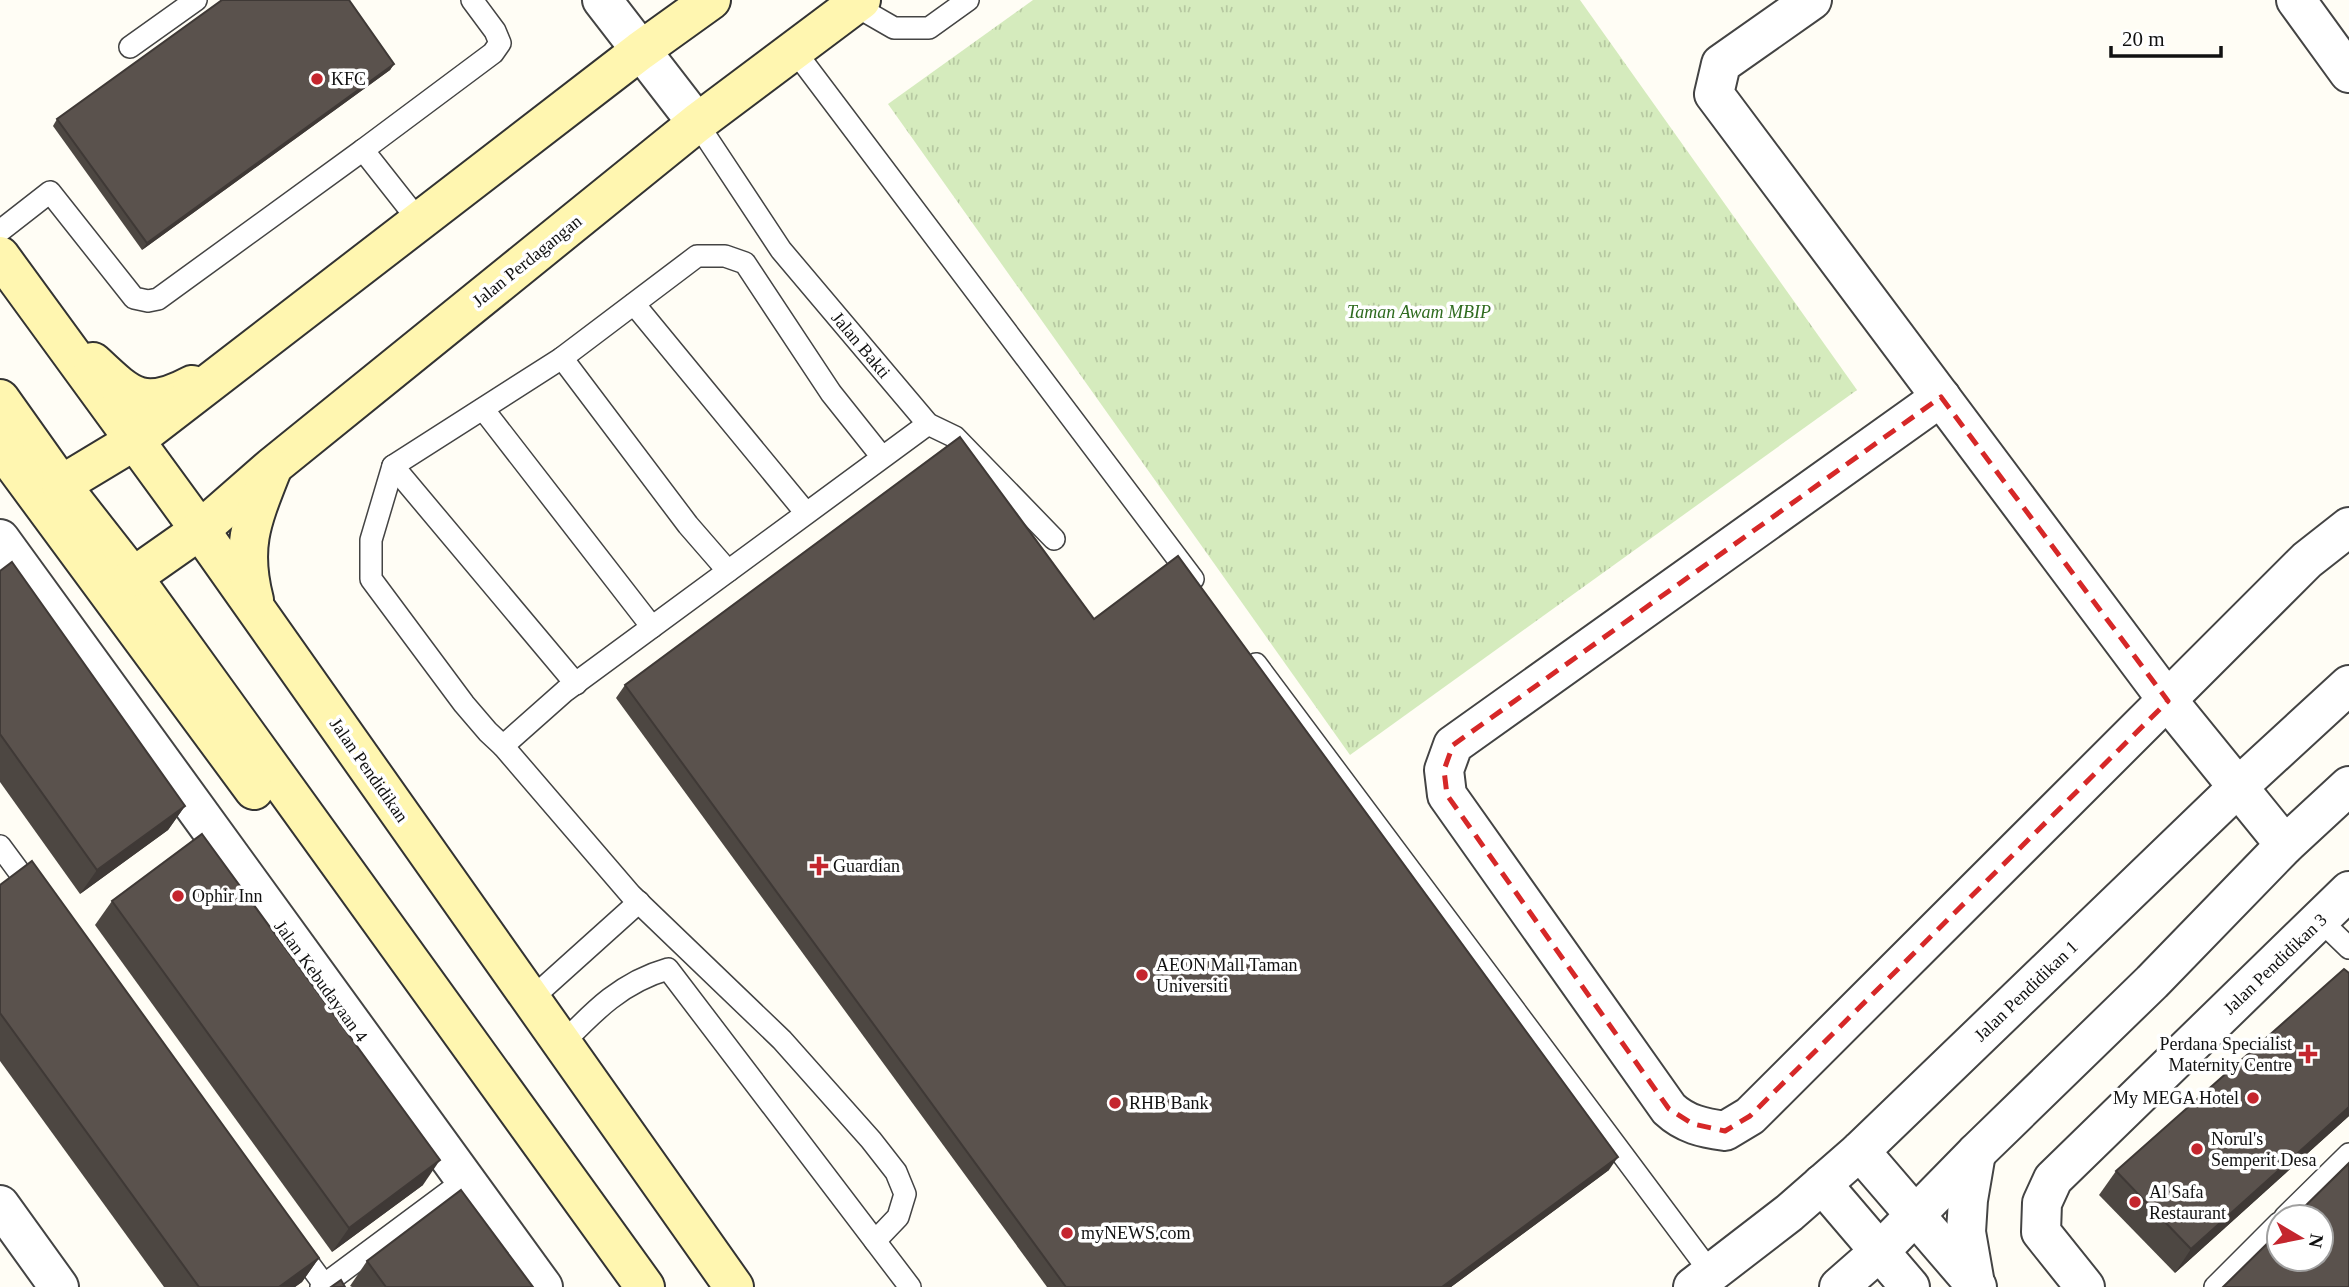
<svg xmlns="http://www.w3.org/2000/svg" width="2349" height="1287" viewBox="0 0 2349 1287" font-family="Georgia,serif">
<defs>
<pattern id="park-tufts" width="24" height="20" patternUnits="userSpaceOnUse" patternTransform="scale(1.75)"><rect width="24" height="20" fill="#d5ebbd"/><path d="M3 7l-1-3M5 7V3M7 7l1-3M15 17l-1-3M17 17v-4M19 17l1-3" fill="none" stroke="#b6c8a1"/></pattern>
</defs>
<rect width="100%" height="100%" fill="#fffdf5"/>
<polygon fill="url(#park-tufts)" points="1033,0 1580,0 1857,390 1350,755 888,104"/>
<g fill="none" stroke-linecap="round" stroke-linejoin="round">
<defs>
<g id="service">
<polyline points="854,5 894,28 929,28 968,0"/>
<polyline points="130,47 196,0"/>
<polyline points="794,50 1193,579"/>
<polyline points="697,123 781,250 928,424 955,437 1054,539"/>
<polyline points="363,150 493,53 500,43 495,31 472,0"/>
<polyline points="0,231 50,192 134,298 148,301 158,299 363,150 419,221"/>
<polyline points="634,304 806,513"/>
<polyline points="562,358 688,525 728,571"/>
<polyline points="483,409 652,627"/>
<polyline points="882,457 831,393 745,263 725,256 697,256 562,358 393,466 371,540 371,579 464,704 488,732 503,746 565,691 928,424"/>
<polyline points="393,466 576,684"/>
<polyline points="1256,664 1711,1273"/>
<polyline points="503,746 631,895 782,1040 871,1140 896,1172 905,1194 898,1217 875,1241"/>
<polyline points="0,846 34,892"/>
<polyline points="2320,920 2349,948"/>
<polyline points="530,1000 639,902"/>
<path d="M562 1044C594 1011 622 982 668 969L910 1287"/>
<polyline points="2285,1217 2349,1154"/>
<polyline points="295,1245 326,1287"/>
<polyline points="321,1287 465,1180"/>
<polyline points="2215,1287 2279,1223"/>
</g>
<g id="minor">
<polyline points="602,0 697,123"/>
<polyline points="1812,0 1721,64 1714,94 2168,701 2285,845"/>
<polyline points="2296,0 2349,73"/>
<path d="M1941 397 1453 745 1444 770 1447 795 1669 1109C1685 1124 1703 1128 1725 1131L1750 1116 2307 560 2349 527"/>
<polyline points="0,539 543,1287"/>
<polyline points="0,1205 59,1287"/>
<polyline points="2085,1287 2041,1232 2042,1203 2053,1179 2349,891"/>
</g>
<g id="tertiary">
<polyline points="1860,1151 1977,1287"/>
<polyline points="1822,1184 1910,1287"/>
<polyline points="1975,1284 1966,1232 1968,1200 1976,1153"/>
<polyline points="1693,1287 1789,1213 1860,1151 2238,787 2349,685"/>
<polyline points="1839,1287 1880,1251 1976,1153 2152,982 2285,845 2349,786"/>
</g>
<g id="secondary">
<polyline points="0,256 200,530 734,1287"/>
<path d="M93 362C130 397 143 411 192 385"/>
<polyline points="0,399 61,485 133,577 645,1287"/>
<polyline points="0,446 254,790"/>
<polyline points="61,485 134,441 640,51 711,0"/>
<polyline points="133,577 200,530 272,467 697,123 861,0"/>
<path d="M254 600C240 546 252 520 272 469"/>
</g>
</defs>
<use href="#service" stroke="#444" stroke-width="24"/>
<use href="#minor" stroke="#444" stroke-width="42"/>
<use href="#tertiary" stroke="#444" stroke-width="42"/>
<use href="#secondary" stroke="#333" stroke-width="42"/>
<use href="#service" stroke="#fff" stroke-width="21"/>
<use href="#minor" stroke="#fff" stroke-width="38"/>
<use href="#tertiary" stroke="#fff" stroke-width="38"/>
<use href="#secondary" stroke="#fff6b0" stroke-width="38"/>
</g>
<g fill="#4d4742">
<polygon points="394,64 390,70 142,250 53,126 57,119"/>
<polygon points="0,571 185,806 168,830 80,894 0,782"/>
<polygon points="1094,619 1609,1170 1451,1287 1047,1287 616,698 625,685"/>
<polygon points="0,885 319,1258 302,1282 295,1287 164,1287 0,1061"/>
<polygon points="112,901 423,1185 332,1252 95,925"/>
<polygon points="2349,973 2349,1116 2175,1273 2099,1195 2116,1171"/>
<polygon points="367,1261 533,1287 352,1287 350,1286"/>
</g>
<g fill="#3f3936">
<polygon points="394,64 390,70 142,250 147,243"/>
<polygon points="185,806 168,830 80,894 97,870"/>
<polygon points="2349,1107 2349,1116 2175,1273 2191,1249"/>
<polygon points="1618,1157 1609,1170 1451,1287 1442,1287"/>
<polygon points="440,1160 423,1185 332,1252 349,1228"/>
<polygon points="319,1258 302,1282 295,1287 279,1287"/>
</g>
<g fill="#5a524d" stroke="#3f3936" stroke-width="2">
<polygon points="222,0 349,0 394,64 147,243 57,119"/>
<polygon points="960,437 1094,619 1178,556 1618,1157 1442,1287 1066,1287 625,685"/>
<polygon points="12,562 185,806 97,870 0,734 0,571"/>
<polygon points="202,834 440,1160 349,1228 112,901"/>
<polygon points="32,861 319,1258 279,1287 199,1287 0,1013 0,885"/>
<polygon points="2344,969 2349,973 2349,1107 2191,1249 2116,1171"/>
<polygon points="2349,1163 2349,1287 2223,1287 2279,1232 2279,1259 2321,1259 2321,1217 2294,1217"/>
<polygon points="461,1190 533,1287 386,1287 367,1261"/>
<polygon points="341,1280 345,1287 331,1287"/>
</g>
<path fill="none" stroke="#d62828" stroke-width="5" stroke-dasharray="14 9" stroke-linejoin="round" d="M1941 397 2168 701 1750 1116 1725 1131 1693 1124 1669 1109 1447 795 1444 770 1453 745Z"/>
<g fill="#c4262e" stroke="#fff" stroke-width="2.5">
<circle cx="317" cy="79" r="7"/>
<path d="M815.5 855.5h7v7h7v7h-7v7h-7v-7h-7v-7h7z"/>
<circle cx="178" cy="896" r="7"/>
<circle cx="1142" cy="975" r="7"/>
<path d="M2304.5 1043.5h7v7h7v7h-7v7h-7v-7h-7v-7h7z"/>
<circle cx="2253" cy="1098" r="7"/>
<circle cx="1115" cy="1103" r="7"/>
<circle cx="2197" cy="1149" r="7"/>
<circle cx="2135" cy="1202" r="7"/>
<circle cx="1067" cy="1233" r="7"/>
</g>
<g text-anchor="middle" stroke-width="7" stroke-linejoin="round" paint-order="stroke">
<g font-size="18" fill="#111" stroke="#fff" text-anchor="start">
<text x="331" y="85">KFC</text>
<text x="833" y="872">Guardian</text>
<text x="192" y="902">Ophir Inn</text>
<text x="1156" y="971">AEON Mall Taman<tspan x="1156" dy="21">Universiti</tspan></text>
<text x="2292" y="1050" text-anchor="end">Perdana Specialist<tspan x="2292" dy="21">Maternity Centre</tspan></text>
<text x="2239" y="1104" text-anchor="end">My MEGA Hotel</text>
<text x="1129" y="1109">RHB Bank</text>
<text x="2211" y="1145">Norul's<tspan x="2211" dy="21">Semperit Desa</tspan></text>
<text x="2149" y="1198">Al Safa<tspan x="2149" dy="21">Restaurant</tspan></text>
<text x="1081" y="1239">myNEWS.com</text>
</g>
<g font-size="18" fill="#111" stroke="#fff">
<text transform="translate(527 261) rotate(-39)" y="6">Jalan Perdagangan</text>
<text transform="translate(861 345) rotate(50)" y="6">Jalan Bakti</text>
<text transform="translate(369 770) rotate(55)" y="6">Jalan Pendidikan</text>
<text transform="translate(2275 964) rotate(-44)" y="6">Jalan Pendidikan 3</text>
<text transform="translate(321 981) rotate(54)" y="6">Jalan Kebudayaan 4</text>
<text transform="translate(2026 991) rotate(-44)" y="6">Jalan Pendidikan 1</text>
</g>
<g font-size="18" font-style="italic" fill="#2f6b1f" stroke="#fff">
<text x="1419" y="318">Taman Awam MBIP</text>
</g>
</g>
<g transform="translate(2300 1238) rotate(100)"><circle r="33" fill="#ffffff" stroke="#a0a0a0" stroke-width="2"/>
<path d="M0-5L12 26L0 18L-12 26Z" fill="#c4262e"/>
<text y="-10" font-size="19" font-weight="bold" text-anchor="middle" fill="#111111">N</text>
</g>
<path d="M2111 46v10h110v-10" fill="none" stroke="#111111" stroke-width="3.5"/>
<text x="2122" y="46" font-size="21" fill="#111111" stroke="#ffffff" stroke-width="5" paint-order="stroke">20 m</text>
</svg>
